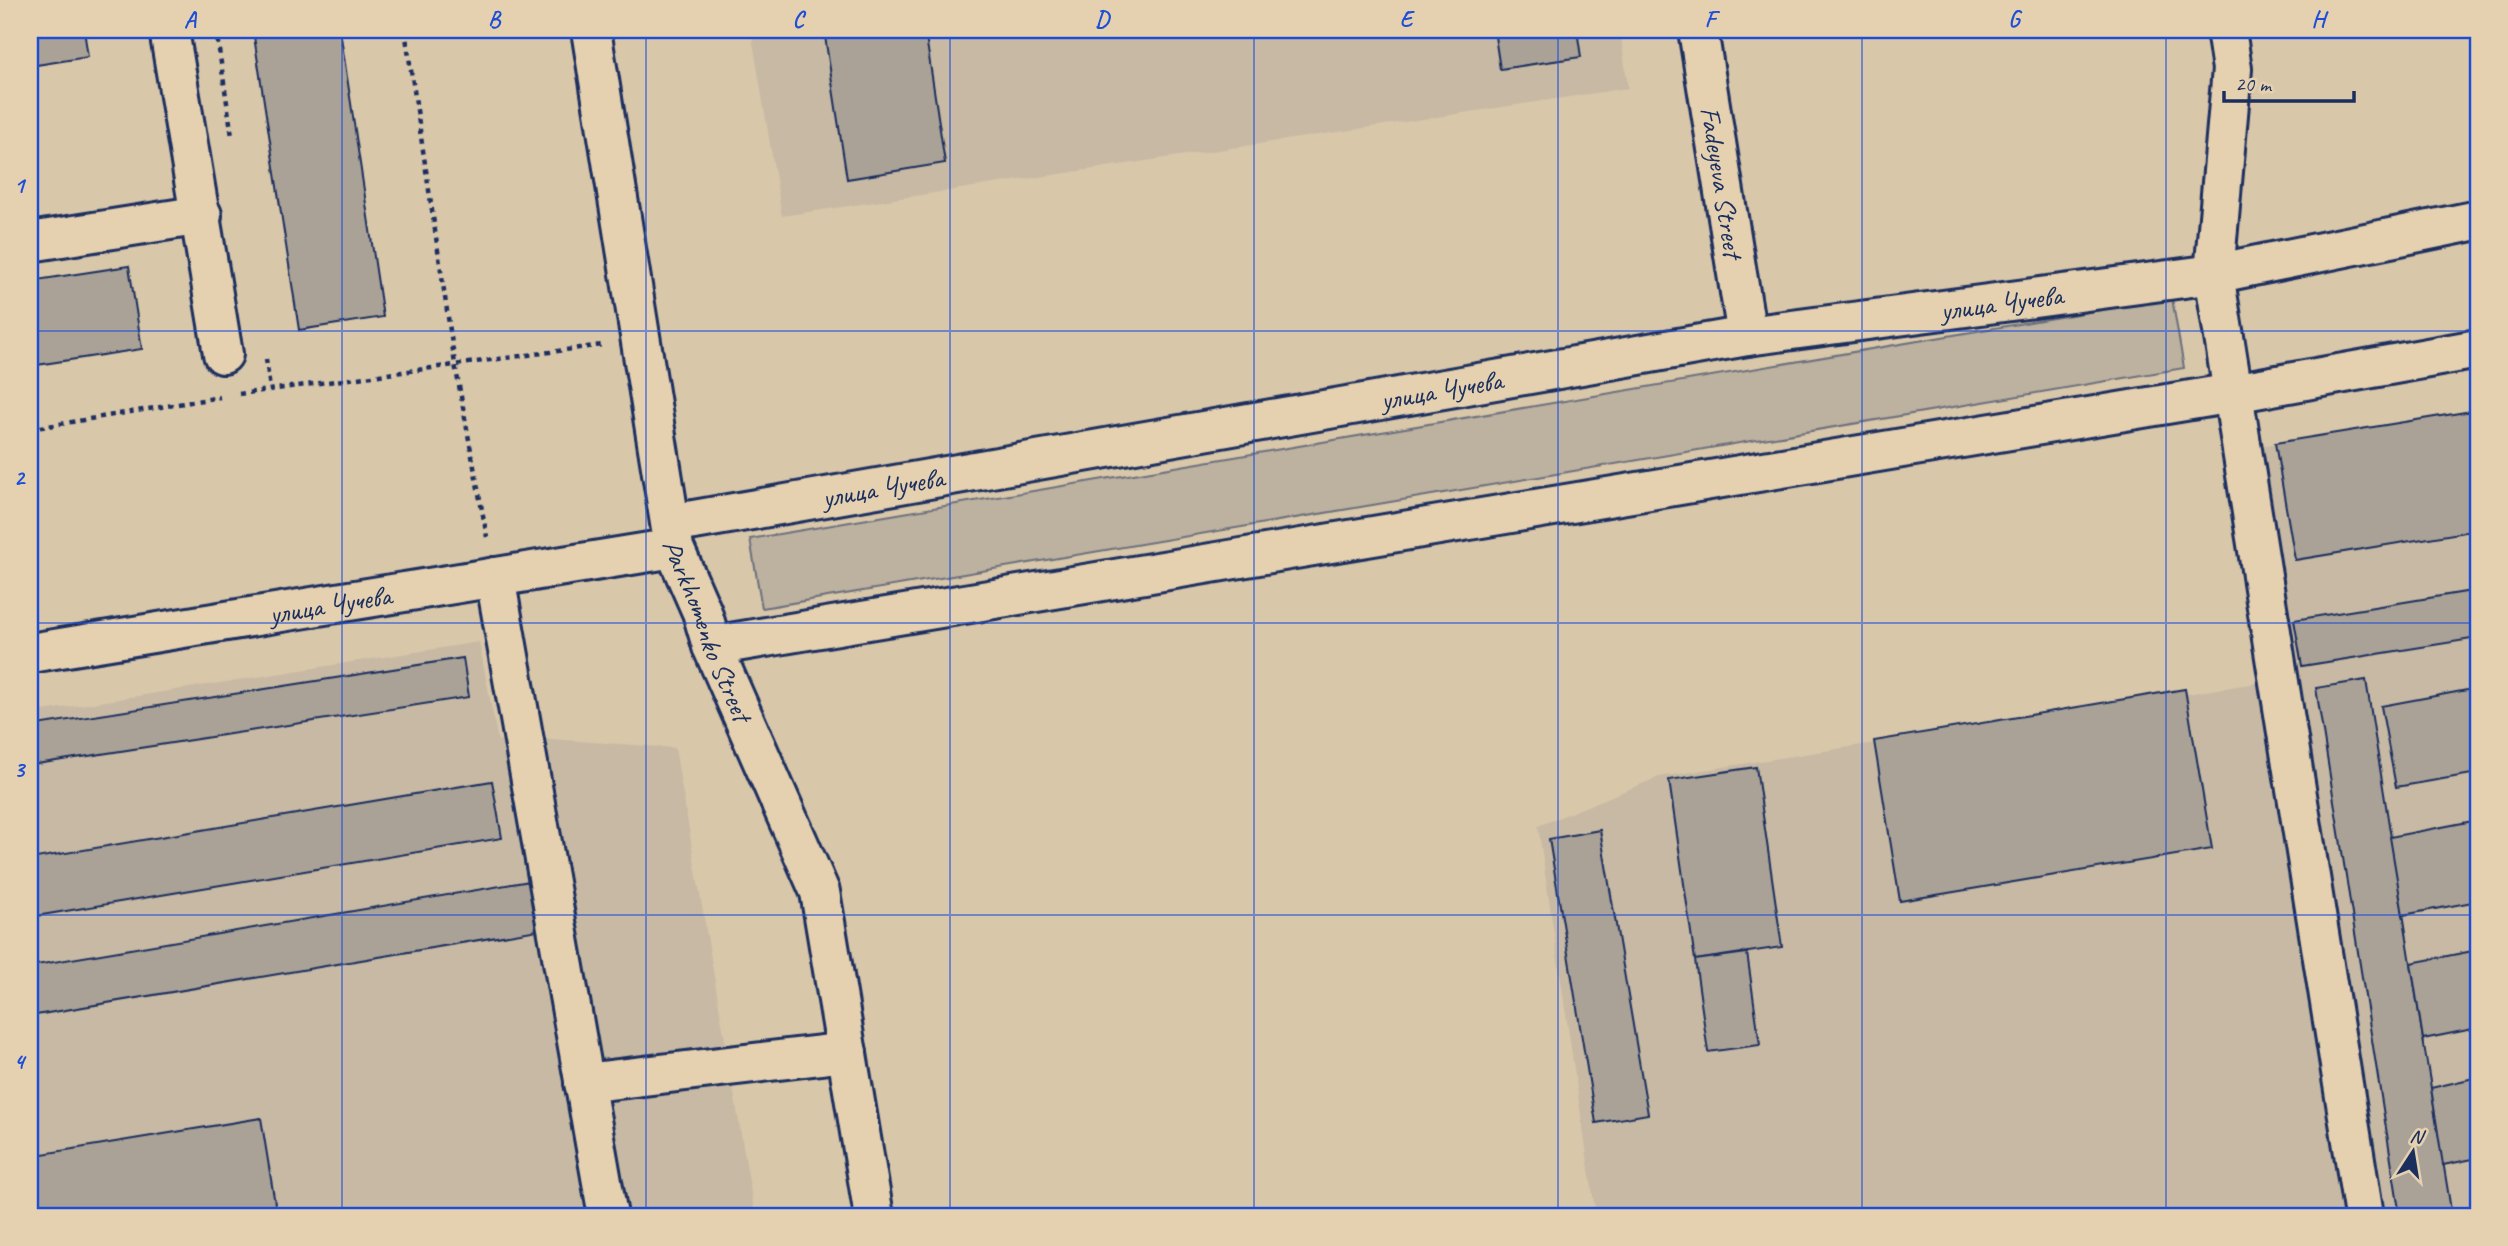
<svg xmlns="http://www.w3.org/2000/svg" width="2508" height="1246" viewBox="0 0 2508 1246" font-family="Caveat,sans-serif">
<rect width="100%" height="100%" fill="#d9c7aa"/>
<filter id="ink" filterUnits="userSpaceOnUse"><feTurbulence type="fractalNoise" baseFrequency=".0143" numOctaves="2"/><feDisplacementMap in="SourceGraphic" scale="14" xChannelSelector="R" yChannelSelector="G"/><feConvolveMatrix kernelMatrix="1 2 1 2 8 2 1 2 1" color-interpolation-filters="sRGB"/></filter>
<g filter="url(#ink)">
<g fill="#c7b9a3">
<polygon points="751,30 1620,30 1628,88 782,216"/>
<polygon points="2478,410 2478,1216 1596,1216 1538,826 1659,777 2300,676 2260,446"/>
<polygon points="479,642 498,741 523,737 675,748 755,1216 30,1216 30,713"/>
</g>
<polygon fill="#bdb19f" stroke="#6c707e" stroke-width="2" points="2172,298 2184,368 762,608 750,539"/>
<g fill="#aaa297" stroke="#1b2f5e" stroke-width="2">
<polygon points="30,30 84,30 88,57 30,66"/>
<polygon points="253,30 340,30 383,317 299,330"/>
<polygon points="824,30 925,30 945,163 847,179"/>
<polygon points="1494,30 1577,30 1581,57 1500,69"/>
<polygon points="129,266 142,349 30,366 30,281"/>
<polygon points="2478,410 2478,530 2295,560 2275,443"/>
<polygon points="2478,590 2478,638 2302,666 2294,620"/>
<polygon points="463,658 469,697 30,765 30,726"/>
<polygon points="2366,680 2423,1039 2452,1216 2400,1216 2316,688"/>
<polygon points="2478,688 2478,773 2396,787 2381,706"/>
<polygon points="2185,689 2212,849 1900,901 1874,741"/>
<polygon points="1756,767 1782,947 1695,960 1669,780"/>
<polygon points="492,781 502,838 30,917 30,859"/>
<polygon points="2478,820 2478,901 2403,915 2390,837"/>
<polygon points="1600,830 1648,1114 1596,1123 1549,839"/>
<polygon points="530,881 538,930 30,1016 30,966"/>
<polygon points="2478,950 2478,1028 2423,1039 2411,963"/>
<polygon points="1747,953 1760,1045 1708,1052 1695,960"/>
<polygon points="2478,1077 2478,1158 2443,1165 2431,1088"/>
<polygon points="261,1118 277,1216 30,1216 30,1156"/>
</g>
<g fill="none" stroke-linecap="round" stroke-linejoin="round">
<defs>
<g id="minor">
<polyline points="169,30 223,354"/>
<path id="s1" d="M591 30 674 548 702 612 712 646 820 892 874 1216"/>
<path id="s2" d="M1698 30 1747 336"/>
<polyline points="2226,30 2232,69 2214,274 2364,1216"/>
<polyline points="30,242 202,215"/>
<path id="s3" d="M671 524 1747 336 2214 274 2478 220"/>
<polyline points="495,577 608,1216"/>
<polyline points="712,646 2233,393 2478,349"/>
<path id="s4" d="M30 653 674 548"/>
<polyline points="584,1083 847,1052"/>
</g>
</defs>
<use href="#minor" stroke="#1b2f5e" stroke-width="44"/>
<g stroke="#1b2f5e" stroke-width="4.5" stroke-dasharray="5 5" stroke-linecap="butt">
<polyline points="216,30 232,136"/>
<polyline points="405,30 455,364 487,537"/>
<polyline points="266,359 270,389"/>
<polyline points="239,394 602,345"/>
<polyline points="30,429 220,397"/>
</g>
<use href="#minor" stroke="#e5d1af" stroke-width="38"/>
</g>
</g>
<path fill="none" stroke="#1d4ed8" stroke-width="2" stroke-opacity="0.55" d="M342 30V1216M646 30V1216M950 30V1216M1254 30V1216M1558 30V1216M1862 30V1216M2166 30V1216M30 331H2478M30 623H2478M30 915H2478"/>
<g text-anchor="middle" stroke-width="6" stroke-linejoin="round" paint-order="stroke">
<g font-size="28" fill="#1b2f5e" stroke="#e5d1af">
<text dy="10" stroke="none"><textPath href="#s2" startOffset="154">Fadeyeva Street</textPath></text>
<text dy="10" stroke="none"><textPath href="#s3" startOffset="1349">улица Чучева</textPath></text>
<text dy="10" stroke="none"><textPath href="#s3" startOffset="782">улица Чучева</textPath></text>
<text dy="10" stroke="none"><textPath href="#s3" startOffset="215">улица Чучева</textPath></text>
<text dy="10" stroke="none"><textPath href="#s4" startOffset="304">улица Чучева</textPath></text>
<text dy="10" stroke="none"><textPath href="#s1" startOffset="614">Parkhomenko Street</textPath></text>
</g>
</g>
<rect width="2508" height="1246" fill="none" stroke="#e5d1af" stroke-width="77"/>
<g transform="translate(2413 1152) rotate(12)" stroke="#e5d1af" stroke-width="5" paint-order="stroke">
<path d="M0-5L12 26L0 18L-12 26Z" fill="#1b2f5e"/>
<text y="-10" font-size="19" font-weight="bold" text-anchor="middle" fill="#1b2f5e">N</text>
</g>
<path d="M2224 91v10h130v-10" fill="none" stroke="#1b2f5e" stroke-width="3.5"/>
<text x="2235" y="91" font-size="21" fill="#1b2f5e" stroke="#e5d1af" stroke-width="5" paint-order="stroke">20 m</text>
<rect x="38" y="38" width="2432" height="1170" fill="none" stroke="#1d4ed8" stroke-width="2.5"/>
<g font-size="23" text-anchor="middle" font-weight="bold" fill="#1d4ed8">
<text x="190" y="27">A</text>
<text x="494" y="27">B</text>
<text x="798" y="27">C</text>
<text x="1102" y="27">D</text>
<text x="1406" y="27">E</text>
<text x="1710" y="27">F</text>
<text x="2014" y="27">G</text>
<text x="2318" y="27">H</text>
<text x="19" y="193">1</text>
<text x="19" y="485">2</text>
<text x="19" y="777">3</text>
<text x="19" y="1069">4</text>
</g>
</svg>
